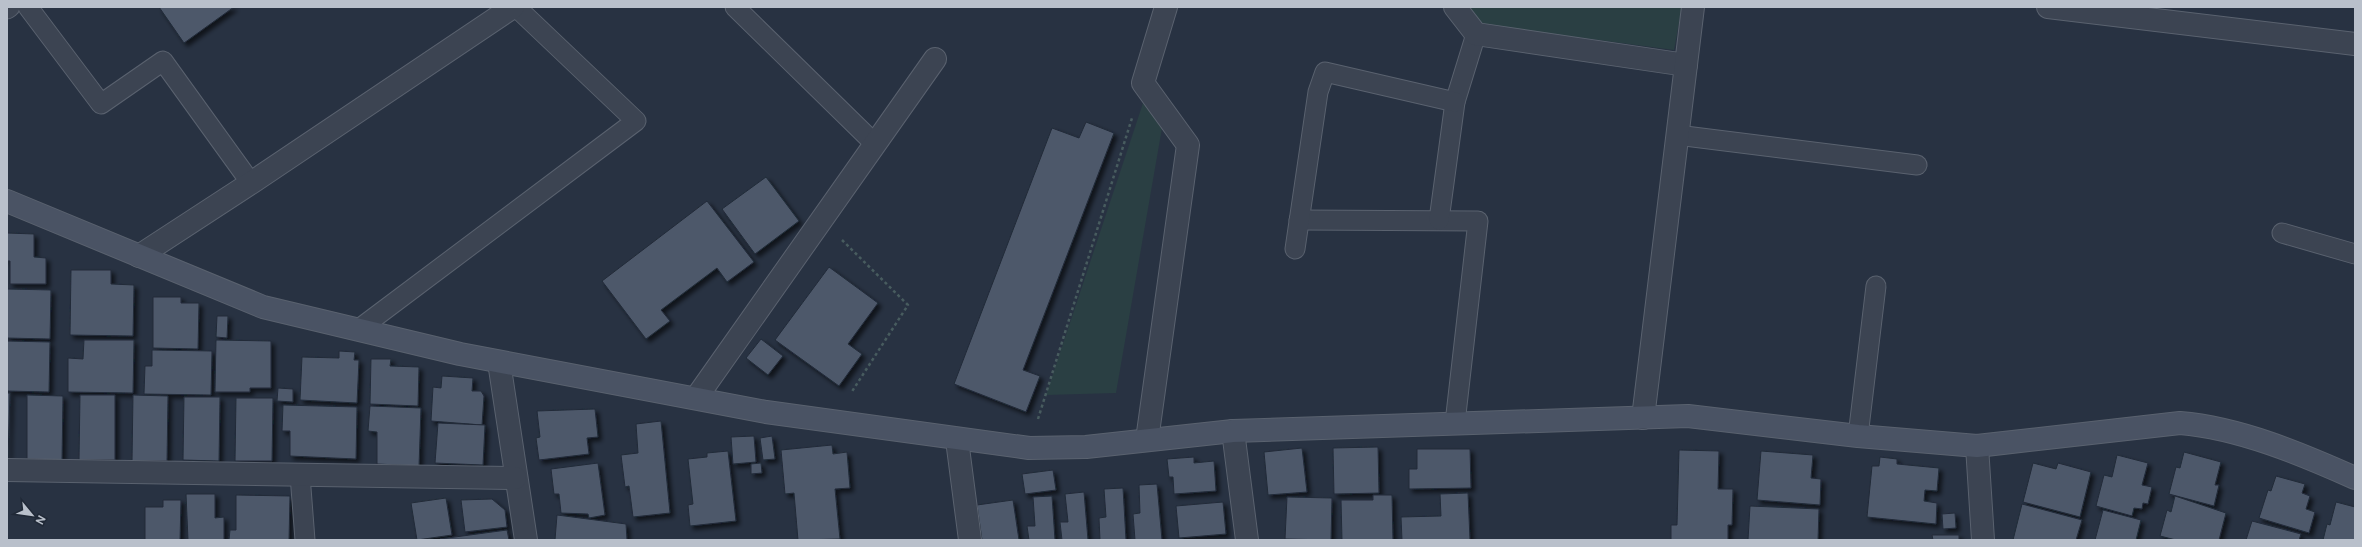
<svg xmlns="http://www.w3.org/2000/svg" width="2362" height="547" viewBox="0 0 2362 547" font-family="'Public Sans',sans-serif">
<defs>
<filter id="shadow"><feDropShadow dx="3.5" dy="3.5" stdDeviation="2" flood-color="#0009"/></filter>
</defs>
<rect width="100%" height="100%" fill="#283242"/>
<g fill="#2a3f43">
<polygon points="1468,7 1682,7 1674,50 1483,25"/>
<polygon points="1145,97 1162,128 1116,393 1046,395"/>
</g>
<g fill="#4e596b" stroke="#222b39" filter="url(#shadow)">
<polygon points="159,7 234,7 184,43"/>
<polygon points="1086,122 1114,133 1023,370 1040,376 1026,412 954,384 1052,128 1079,138"/>
<polygon points="766,177 799,221 755,254 722,209"/>
<polygon points="707,201 754,262 727,282 717,268 661,310 670,321 646,339 602,281"/>
<polygon points="7,233 34,234 34,257 46,258 46,284 10,284 10,261 7,261"/>
<polygon points="829,267 878,303 848,344 862,354 839,386 775,340"/>
<polygon points="71,270 111,270 111,284 134,285 133,336 70,335"/>
<polygon points="7,289 51,290 50,339 7,338"/>
<polygon points="153,297 181,297 181,303 199,303 198,349 153,348"/>
<polygon points="217,316 228,316 227,338 216,337"/>
<polygon points="761,339 783,356 768,375 746,358"/>
<polygon points="84,340 134,340 133,393 68,392 68,358 83,359"/>
<polygon points="216,340 271,341 271,388 250,388 250,392 215,392"/>
<polygon points="7,341 50,342 49,392 7,391"/>
<polygon points="152,350 212,351 211,395 144,394 145,366 152,366"/>
<polygon points="339,351 355,352 354,360 359,360 357,403 300,400 302,357 339,358"/>
<polygon points="371,359 391,359 390,366 419,367 418,406 370,404"/>
<polygon points="442,376 473,378 472,391 481,391 484,396 482,425 431,421 433,387 441,388"/>
<polygon points="278,388 293,389 293,402 277,401"/>
<polygon points="7,393 10,393 8,457 7,457"/>
<polygon points="27,395 63,396 62,460 27,459"/>
<polygon points="80,395 115,395 115,460 79,460"/>
<polygon points="133,395 168,396 167,461 132,461"/>
<polygon points="184,397 220,397 219,461 183,460"/>
<polygon points="236,398 273,398 272,461 235,461"/>
<polygon points="283,405 357,407 356,459 290,456 290,431 282,431"/>
<polygon points="370,406 421,408 419,466 377,464 377,432 368,431"/>
<polygon points="595,409 598,437 587,438 589,454 539,460 536,438 540,437 537,411"/>
<polygon points="661,421 670,513 633,517 629,486 625,487 621,455 638,453 636,424"/>
<polygon points="438,423 485,425 483,465 435,463"/>
<polygon points="754,436 756,462 733,464 731,437"/>
<polygon points="772,436 775,459 763,460 760,438"/>
<polygon points="832,445 833,454 847,452 850,488 835,489 840,539 798,540 794,493 785,494 781,450"/>
<polygon points="1378,447 1379,493 1334,494 1333,448"/>
<polygon points="1302,448 1307,492 1268,495 1264,452"/>
<polygon points="1417,449 1470,449 1471,488 1409,489 1409,469 1417,469"/>
<polygon points="1679,450 1719,451 1718,489 1733,489 1732,525 1728,525 1728,540 1671,540 1671,525 1677,525"/>
<polygon points="728,451 736,521 690,526 688,505 693,504 688,459 707,457 707,453"/>
<polygon points="1761,451 1813,455 1811,478 1821,479 1820,505 1757,500"/>
<polygon points="2184,452 2221,462 2215,485 2219,485 2214,506 2169,494 2176,467 2180,468"/>
<polygon points="2117,455 2148,463 2142,485 2152,487 2148,504 2143,503 2142,509 2134,508 2132,516 2096,506 2104,475 2112,477"/>
<polygon points="1194,457 1194,463 1214,461 1216,491 1174,494 1173,477 1169,477 1167,459"/>
<polygon points="1880,457 1897,459 1897,464 1939,468 1937,491 1925,490 1924,501 1937,503 1936,524 1867,517 1872,466 1879,466"/>
<polygon points="598,463 605,515 589,518 588,514 561,513 559,494 554,494 551,469"/>
<polygon points="761,463 762,473 751,474 751,464"/>
<polygon points="2033,463 2056,469 2058,463 2091,472 2080,517 2023,502"/>
<polygon points="1053,470 1056,490 1025,494 1022,474"/>
<polygon points="2276,476 2305,484 2302,493 2310,496 2306,509 2315,512 2309,533 2259,518 2268,490 2271,491"/>
<polygon points="1157,484 1162,540 1135,540 1133,514 1140,513 1139,485"/>
<polygon points="1123,488 1126,540 1100,540 1099,518 1106,517 1104,489"/>
<polygon points="1084,492 1088,540 1062,540 1060,522 1068,522 1065,494"/>
<polygon points="1468,493 1470,540 1402,540 1401,517 1441,516 1440,494"/>
<polygon points="186,494 215,494 215,518 224,517 224,540 188,540"/>
<polygon points="236,495 290,496 289,540 229,540 230,530 236,530"/>
<polygon points="1373,495 1392,495 1393,540 1342,540 1341,500 1373,500"/>
<polygon points="1052,496 1055,540 1029,540 1027,526 1035,526 1033,497"/>
<polygon points="2175,496 2226,513 2219,540 2176,540 2160,536 2167,510 2171,512"/>
<polygon points="1287,497 1332,498 1331,540 1285,539"/>
<polygon points="446,498 452,535 417,540 411,503"/>
<polygon points="492,499 505,510 507,527 465,532 461,500"/>
<polygon points="163,500 181,500 180,540 145,540 145,507 163,507"/>
<polygon points="1013,500 1019,540 982,540 977,505"/>
<polygon points="1223,502 1226,534 1179,538 1176,506"/>
<polygon points="2336,502 2355,507 2355,540 2323,540 2327,524 2330,525"/>
<polygon points="2022,504 2082,520 2076,540 2013,540"/>
<polygon points="1750,506 1819,509 1818,540 1748,540"/>
<polygon points="2103,510 2141,520 2136,540 2095,540"/>
<polygon points="1955,513 1956,528 1943,529 1942,514"/>
<polygon points="557,515 626,524 627,540 555,540"/>
<polygon points="2252,521 2301,534 2299,540 2246,540"/>
<polygon points="507,530 509,540 440,539"/>
<polygon points="1932,535 1959,535 1959,540 1933,540"/>
</g>
<g fill="none" stroke-linecap="round" stroke-linejoin="round">
<defs>
<g id="lane">
<polyline points="28,7 101,104 163,61 251,183"/>
<polyline points="735,7 875,144"/>
<polyline points="7,9 10,7"/>
<polyline points="1677,135 1917,165"/>
<polyline points="1299,220 1478,221 1455,423"/>
<polyline points="1439,220 1455,102 1476,34"/>
<polyline points="2282,233 2355,254"/>
<polyline points="1295,249 1318,92 1325,72 1455,102"/>
<polyline points="359,329 636,121 516,7"/>
<polyline points="1858,436 1876,286"/>
<polyline points="300,475 305,540"/>
</g>
<g id="street">
<polyline points="1455,7 1476,34 1686,65"/>
<polyline points="2048,7 2355,44"/>
<polyline points="139,256 251,183 513,7"/>
<polyline points="499,362 526,540"/>
<polyline points="696,398 935,59"/>
<polyline points="1643,418 1693,7"/>
<polyline points="1233,431 1247,540"/>
<polyline points="957,440 970,540"/>
<polyline points="1147,440 1188,145 1143,83 1166,7"/>
<polyline points="1977,446 1983,540"/>
<polyline points="7,470 515,478"/>
</g>
<path id="secondary" d="M7 201 263 307 460 354 766 412 1029 448 1086 447 1233 431 1688 416 1858 436 1977 446 2180 423C2240 428 2301 454 2355 478"/>
</defs>
<use href="#lane" stroke="#5a626f" stroke-width="21"/>
<use href="#street" stroke="#5a626f" stroke-width="24"/>
<use href="#secondary" stroke="#5a626f" stroke-width="24"/>
<g stroke="#485c5f" stroke-width="2.5" stroke-dasharray="3 3" stroke-linecap="butt">
<polyline points="842,240 908,305 851,393"/>
<polyline points="1038,419 1132,118"/>
</g>
<use href="#lane" stroke="#3c4452" stroke-width="19"/>
<use href="#street" stroke="#3c4452" stroke-width="22"/>
<use href="#secondary" stroke="#4a5364" stroke-width="22"/>
</g>
<rect width="2362" height="547" fill="none" stroke="#b9c0cb" stroke-width="16"/>
<g transform="translate(32 515) rotate(119)" stroke="#202937" stroke-width="3" paint-order="stroke">
<path d="M0-3L7 15L0 10L-7 15Z" fill="#b9c0cb"/>
<text y="-6" font-size="11" font-weight="bold" text-anchor="middle" fill="#b9c0cb">N</text>
</g>
</svg>
